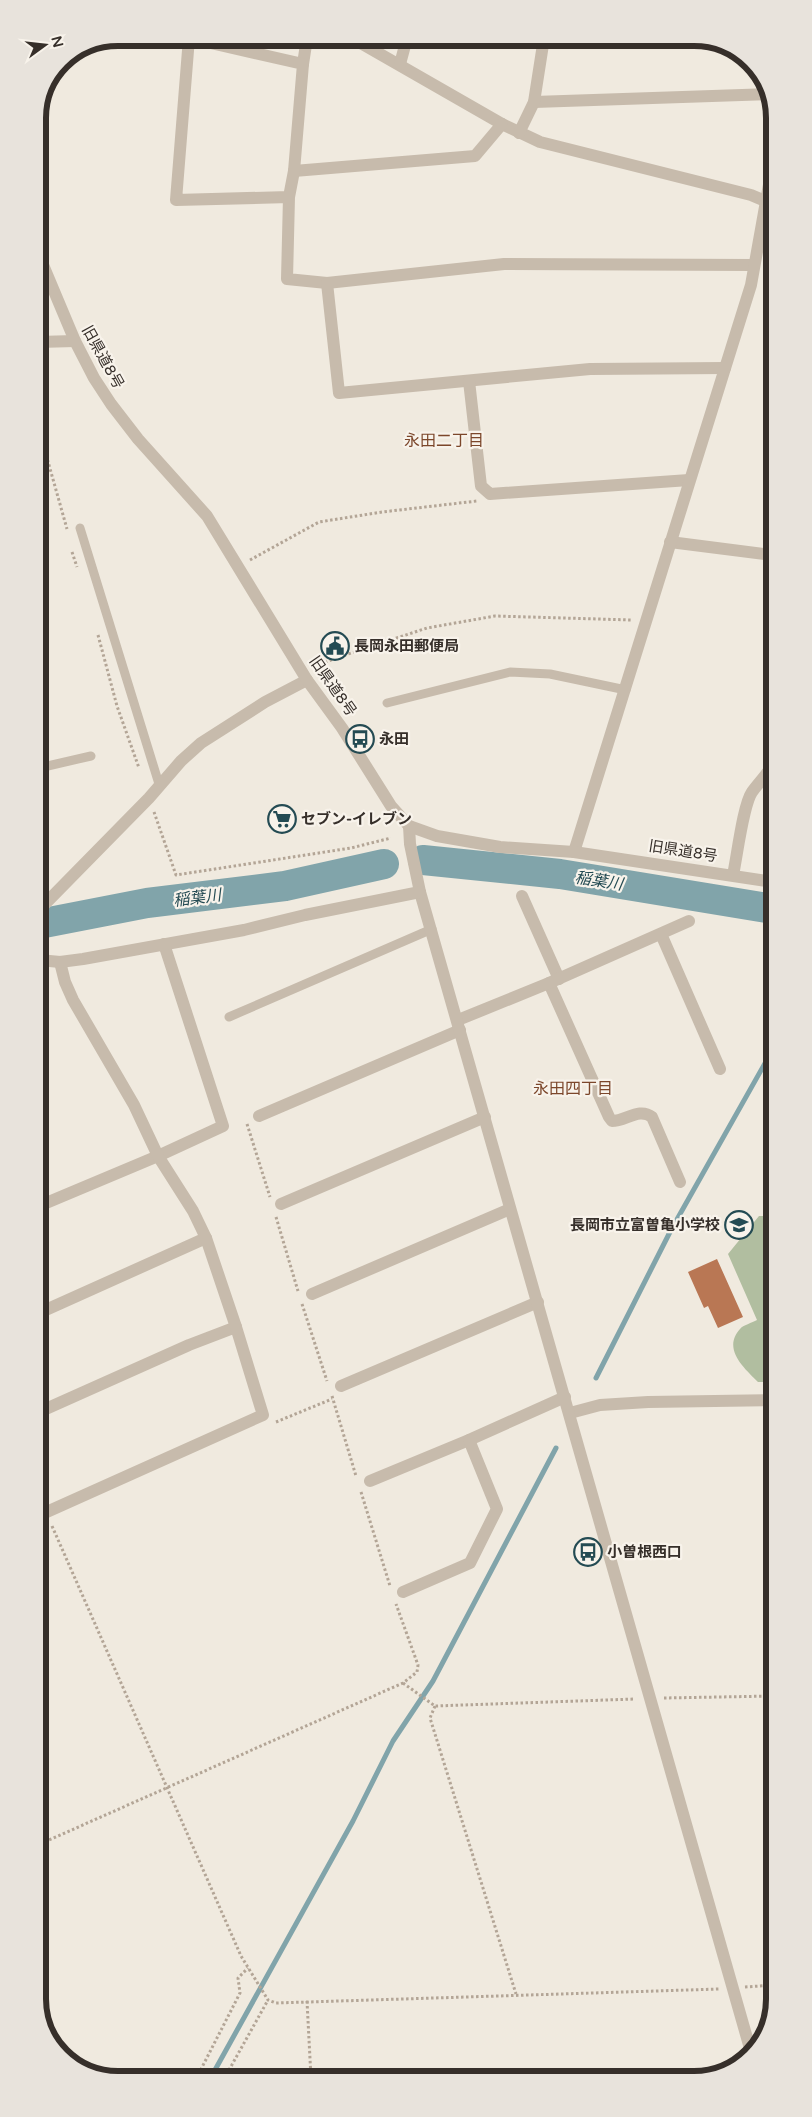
<svg xmlns="http://www.w3.org/2000/svg" width="812" height="2117" viewBox="0 0 812 2117" font-family="'Varela Round','Noto Sans JP',sans-serif">
<rect width="100%" height="100%" fill="#f0eadf"/>
<path fill="#b1bea0" d="M759 1216H773L774 1382H758C744 1368 722 1349 740 1329 743 1325 752 1323 757 1320L728 1254Z"/>
<g fill="none" stroke-linecap="round" stroke-linejoin="round">
<g stroke="#81a4aa" stroke-width="5">
<polyline points="596,1378 671,1230 773,1049"/>
<polyline points="210,2079 353,1821 393,1741 433,1681 556,1448"/>
</g>
<g stroke="#81a4aa" stroke-width="30">
<polyline points="423,860 560,874 773,909"/>
<polyline points="39,924 147,903 285,886 384,864"/>
</g>
</g>
<polygon fill="#b97754" points="717,1259 743,1317 718,1328 708,1306 704,1308 688,1272"/>
<g fill="none" stroke-linecap="round" stroke-linejoin="round">
<g stroke="#b3a596" stroke-width="3" stroke-dasharray="2.5 2.5" stroke-linecap="butt">
<polyline points="38,426 67,529"/>
<polyline points="72,552 77,567"/>
<polyline points="250,560 319,522 382,512 477,501"/>
<polyline points="98,635 117,706 139,768"/>
<polyline points="316,667 333,659 427,628 495,616 632,620"/>
<polyline points="154,812 176,875 351,848 391,838"/>
<polyline points="247,1124 270,1197"/>
<polyline points="276,1217 298,1291"/>
<polyline points="302,1304 327,1381"/>
<polyline points="332,1396 356,1476"/>
<polyline points="276,1422 332,1399"/>
<polyline points="361,1492 390,1586"/>
<polyline points="52,1526 241,1956 268,2000 276,2003 719,1989"/>
<polyline points="403,1683 435,1706 635,1699"/>
<polyline points="664,1698 774,1696"/>
<polyline points="435,1706 430,1718 516,1994"/>
<polyline points="40,1844 403,1683 417,1672 418,1665 396,1604"/>
<polyline points="745,1987 774,1985"/>
<polyline points="307,2001 311,2078"/>
<polyline points="196,2079 240,1993 238,1978 248,1968"/>
<polyline points="224,2079 268,2000"/>
</g>
<g stroke="#c7bbac" stroke-width="9">
<polyline points="80,528 159,784"/>
<polyline points="387,703 510,672 550,674 626,690"/>
<polyline points="39,768 91,756"/>
<polyline points="229,1017 432,929"/>
</g>
<g stroke="#c7bbac" stroke-width="12">
<polyline points="352,38 502,124 540,142 751,195 772,204"/>
<polyline points="303,64 307,38"/>
<polyline points="400,64 407,38"/>
<polyline points="534,102 769,94"/>
<polyline points="519,133 534,102 544,38"/>
<polyline points="294,171 475,156 502,124"/>
<polyline points="289,197 176,200 189,38 303,64 294,171 289,197 287,279 327,283 504,264 754,265"/>
<polyline points="327,283 339,393 590,369 725,368"/>
<polyline points="38,342 75,341"/>
<polyline points="469,381 481,486 490,494 689,480"/>
<polyline points="670,542 772,555"/>
<polyline points="38,626 40,626"/>
<polyline points="574,852 751,285 772,168"/>
<path d="M733 875C737 857 743 805 752 792 759 782 767 775 773 764"/>
<polyline points="522,896 559,979"/>
<polyline points="39,910 149,798 181,761 201,743 265,702 307,680"/>
<polyline points="661,934 720,1069"/>
<path d="M549 983 609 1117 612 1121C626 1121 639 1107 652 1117L680 1182"/>
<polyline points="458,1020 549,983 689,921"/>
<polyline points="259,1116 460,1030"/>
<polyline points="281,1204 485,1117"/>
<polyline points="39,1206 158,1156 223,1126 164,944"/>
<polyline points="312,1294 510,1209"/>
<polyline points="39,1313 206,1238"/>
<polyline points="341,1386 538,1302"/>
<polyline points="39,1412 189,1345 236,1327"/>
<polyline points="570,1413 600,1405 648,1402 774,1400"/>
<polyline points="370,1481 469,1440 565,1397"/>
<polyline points="40,1515 263,1415 236,1327 206,1238 193,1211 158,1156 134,1105 73,1000 65,982 60,962"/>
<polyline points="403,1592 470,1563 497,1509 469,1440"/>
</g>
<g stroke="#c7bbac" stroke-width="12">
<polyline points="38,253 75,341 94,378 111,404 138,439 207,516 307,680 342,728 391,806 409,826 437,836 500,847 574,852 773,882"/>
<polyline points="409,826 410,844 420,892 751,2052"/>
<polyline points="39,960 60,962 83,959 244,930 305,915 420,892"/>
</g>
</g>
<defs>
<symbol id="civic-ring" viewBox="-11 -11 22 22"><circle r="9.5" fill="#f8f3eb" stroke="#244b53" stroke-width="1.5"/><path d="M-.6-6.5H3V-4.5H.6V-3L4-1V1h2V6H-6V1h2V-1L-.6-3ZM-1.2 2.5V6h2.4V2.5Z" fill="#244b53"/></symbol>
<symbol id="bus-ring" viewBox="-11 -11 22 22"><circle r="9.5" fill="#f8f3eb" stroke="#244b53" stroke-width="1.5"/><path d="M-5-6H5V4H4V6H2V4H-2V6H-4V4H-5ZM-3.5-4V0h7V-4ZM-3.5 1.2v1.5H-2V1.2ZM2 1.2v1.5H3.5V1.2Z" fill="#244b53"/></symbol>
<symbol id="supermarket-ring" viewBox="-11 -11 22 22"><circle r="9.5" fill="#f8f3eb" stroke="#244b53" stroke-width="1.5"/><path d="M-6-5.5h2.5l.6 2H6L4.5 2H-2.5L-4.4-4H-6ZM-1.5 3.2a1.3 1.3 0 1 0 .1 0ZM3 3.2a1.3 1.3 0 1 0 .1 0Z" fill="#244b53"/></symbol>
<symbol id="school-ring" viewBox="-11 -11 22 22"><circle r="9.5" fill="#f8f3eb" stroke="#244b53" stroke-width="1.5"/><path d="M0-5L7-2L0 1L-7-2ZM-4 1L0 2.5L4 1V4Q0 6-4 4Z" fill="#244b53"/></symbol>
</defs>
<g fill-rule="evenodd">
<use href="#civic-ring" x="319" y="630" width="32" height="32"/>
<use href="#bus-ring" x="344" y="723" width="32" height="32"/>
<use href="#supermarket-ring" x="266" y="803" width="32" height="32"/>
<use href="#school-ring" x="723" y="1209" width="32" height="32"/>
<use href="#bus-ring" x="572" y="1536" width="32" height="32"/>
</g>
<g text-anchor="middle" stroke-width="4.5" stroke-linejoin="round" paint-order="stroke">
<g font-size="15" fill="#362f2a" stroke="#f8f3eb">
<text transform="translate(103 357) rotate(61)" y="5">旧県道8号</text>
<text transform="translate(333 686) rotate(55)" y="5">旧県道8号</text>
<text transform="translate(683 851) rotate(9)" y="5">旧県道8号</text>
</g>
<g font-size="15" font-weight="bold" fill="#362f2a" stroke="#f8f3eb" text-anchor="start">
<text x="354" y="651">長岡永田郵便局</text>
<text x="379" y="744">永田</text>
<text x="301" y="824">セブン-イレブン</text>
<text x="720" y="1230" text-anchor="end">長岡市立富曽亀小学校</text>
<text x="607" y="1557">小曽根西口</text>
</g>
<g font-size="16" fill="#7c472b" stroke="#f8f3eb">
<text x="444" y="446">永田二丁目</text>
<text x="573" y="1094">永田四丁目</text>
</g>
<g font-size="16" font-style="italic" fill="#244b53" stroke="#f8f3eb">
<text transform="translate(599 880) rotate(9)" y="6">稲葉川</text>
<text transform="translate(197 897) rotate(-7)" y="6">稲葉川</text>
</g>
</g>
<path d="M0 0H812V2117H0ZM118 46H694A72 72 0 0 1 766 118V1999A72 72 0 0 1 694 2071H118A72 72 0 0 1 46 1999V118A72 72 0 0 1 118 46Z" fill="#e8e3dc" fill-rule="evenodd"/>
<path fill="none" stroke="#362f2a" stroke-width="6" d="M118 46H694A72 72 0 0 1 766 118V1999A72 72 0 0 1 694 2071H118A72 72 0 0 1 46 1999V118A72 72 0 0 1 118 46Z"/>
<g transform="translate(45 45) rotate(75)" stroke="#f8f3eb" stroke-width="4" paint-order="stroke">
<path d="M0-4L9 19L0 12L-9 19Z" fill="#362f2a"/>
<text y="-8" font-size="14" font-weight="bold" text-anchor="middle" fill="#362f2a">N</text>
</g>
</svg>
